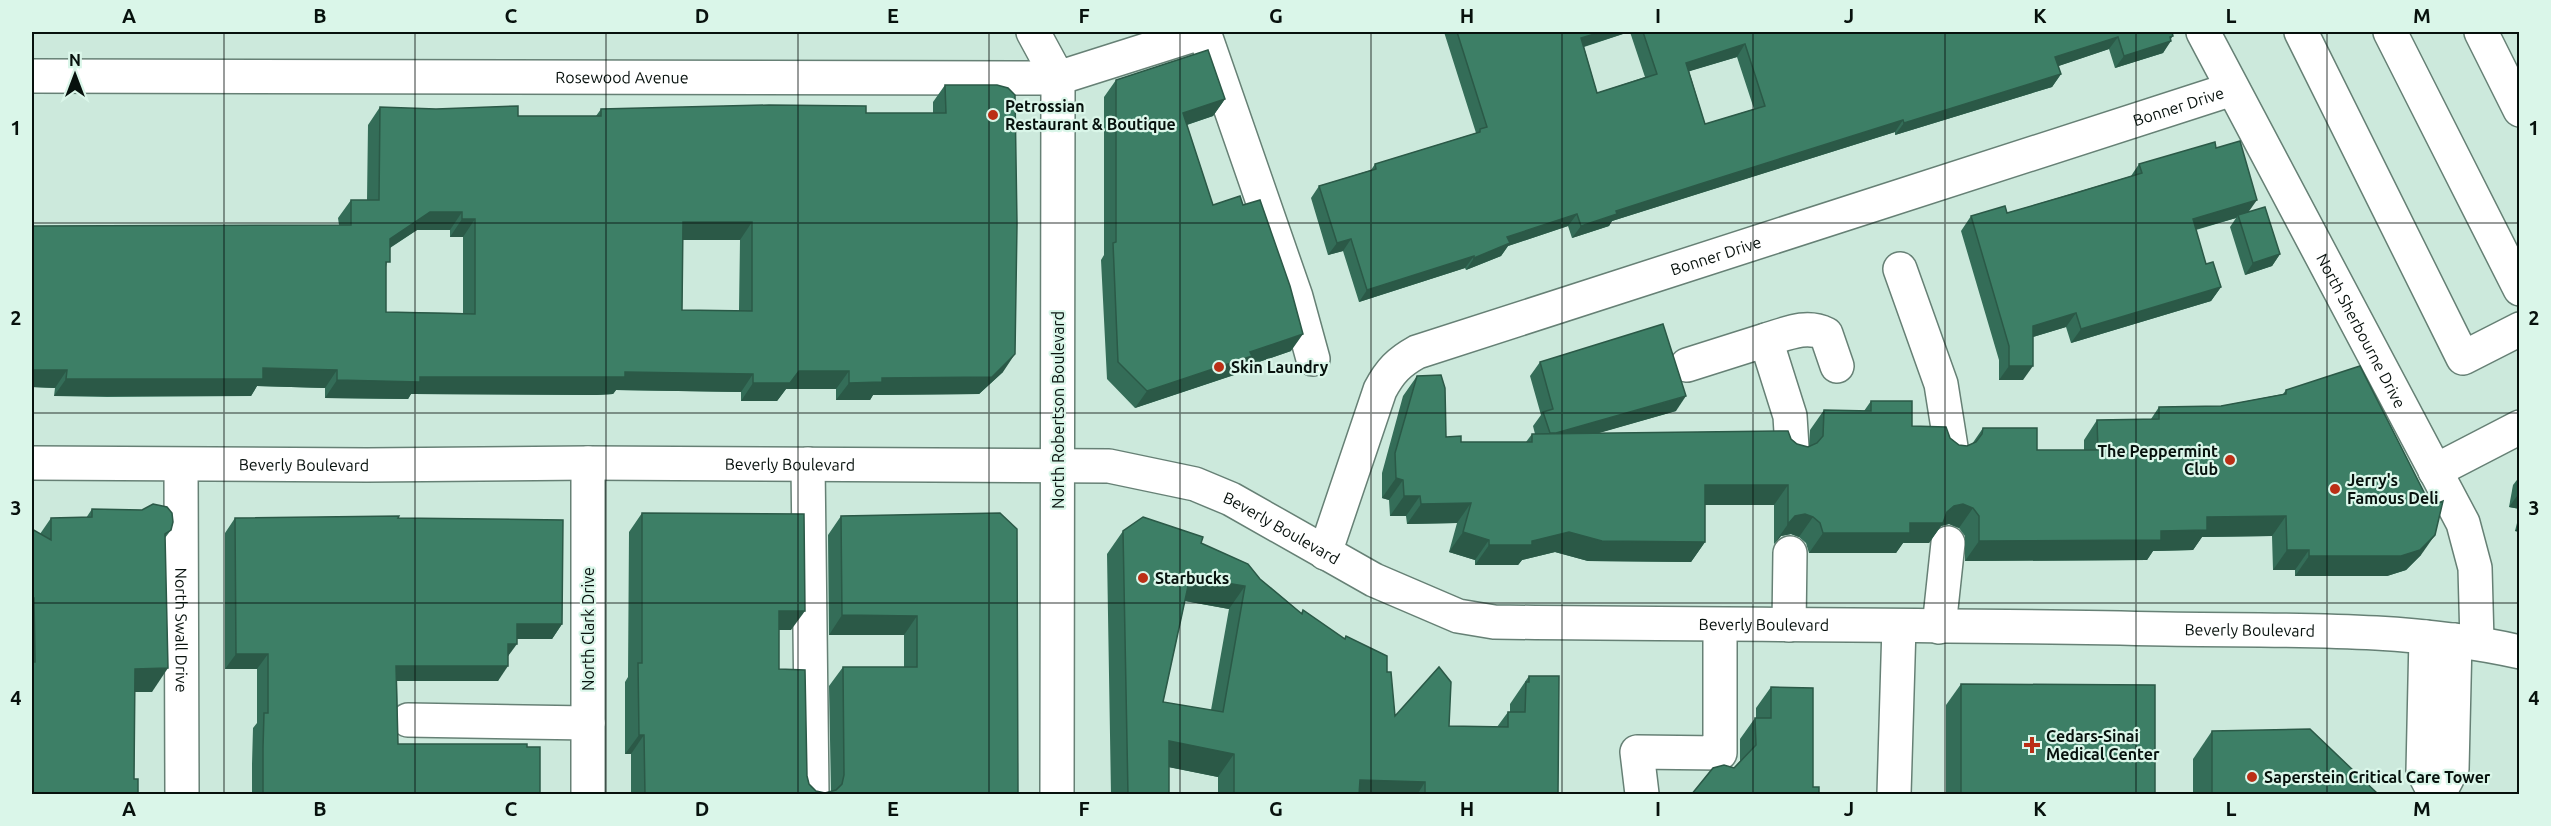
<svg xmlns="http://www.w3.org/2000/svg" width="2551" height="826" viewBox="0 0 2551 826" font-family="Ubuntu,sans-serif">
<rect width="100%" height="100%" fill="#cce9dc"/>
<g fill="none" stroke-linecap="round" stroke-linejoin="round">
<defs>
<g id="minor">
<polyline points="1033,32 1058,78 1057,794"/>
<polyline points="1204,32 1296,297 1313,359"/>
<path id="s1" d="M2203 32 2463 523 2475 568 2477 642"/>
<polyline points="2301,32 2463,358 2520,329"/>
<polyline points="2390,32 2520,289"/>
<polyline points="2481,32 2520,110"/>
<path id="s2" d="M32 76 1058 78 1203 32"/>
<polyline points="1900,269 1941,384 1951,447"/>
<path d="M1766 340C1786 334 1806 324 1826 334L1837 366"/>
<polyline points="1687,365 1766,340 1790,416 1792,448"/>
<polyline points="588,463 588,794"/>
<polyline points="808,464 812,794"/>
<path id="s3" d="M181 465 182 794"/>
<polyline points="2435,471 2520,427"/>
<path id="s4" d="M1325 553 1380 390C1390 371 1399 362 1417 352L2232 89"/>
<polyline points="1789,625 1790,553"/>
<polyline points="1939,627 1948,543"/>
<polyline points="2426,637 2423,771 2435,794"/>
<polyline points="408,720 588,723"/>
<polyline points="1642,794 1637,752 1720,753 1720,625"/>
<polyline points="1894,794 1899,626"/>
<polyline points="2439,794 2452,769 2455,640"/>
</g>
<g id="major">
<path id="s5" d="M32 463 367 465 588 463 1109 466 1195 484 1231 499 1374 580 1458 616 1494 622C1717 625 1941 624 2165 629 2283 631 2404 626 2520 652"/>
</g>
</defs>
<use href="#minor" stroke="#668075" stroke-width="36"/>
<use href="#major" stroke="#668075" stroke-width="36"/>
<use href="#minor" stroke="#fff" stroke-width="33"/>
<use href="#major" stroke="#fff" stroke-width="33"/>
</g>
<g fill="#346d58" fill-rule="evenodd">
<path d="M1444 32H1629L1584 47 1597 93 1645 77 1630 32H2172L2171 39 2163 53 2115 68 2109 49 2058 66 2061 74 2052 87 1895 135V132L1691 196 1612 221 1609 226 1572 238 1568 226 1508 246 1501 256 1466 270 1465 268 1359 302 1343 251 1328 255 1311 198 1319 186 1371 170 1375 164 1476 133ZM1737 57 1754 109 1705 124 1689 71Z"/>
<polygon points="1116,80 1225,99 1213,116 1187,125 1213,205 1291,351 1244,367 1240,373 1135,408 1107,379 1101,260 1104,255 1104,97"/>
<path d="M945 85 1003 372 979 394 873 395 870 400H836V389H786L777 401H741V392L616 390 613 394 596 395 413 394H411L408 399 325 398V388L257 386 251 396 107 397 54 396 55 388 32 387V226L339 225 338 218 351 200H367L368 125 380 107 518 116H596L601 109 866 113H933V102ZM417 230H450V237H463V313L386 312V267L390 248ZM683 240H740L739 311 682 310Z"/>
<polygon points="2216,148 2249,211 2280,254 2272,266 2245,275 2230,227 2236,218 2196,230 2206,264 2221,287 2211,301 2071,343 2066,327 2033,337 2023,380 1999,380 1999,360 1961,231 1971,216 2007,213 2131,176 2139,164"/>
<polygon points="1540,362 1676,411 1598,433 1791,439 1797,444 1808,447 1809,446 1810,430 1824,410 1864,411 1871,401 1912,426 1950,438 1959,445 1967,446 1972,444 1983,428 2037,450 2084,450 2084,440 2097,420 2151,419 2159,407 2221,406 2283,394 2286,390 2421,555 2406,570 2387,576 2295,576 2295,570 2273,570 2272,536 2202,537 2193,550 2153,551 2147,560 1965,561 1965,536 1959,528 1949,524 1941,526 1929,543 1903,543 1896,553 1809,553 1806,543 1799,537 1791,534 1781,536 1774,544 1774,505 1705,505 1705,542 1691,562 1588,561 1555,552 1522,560 1518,565 1475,565 1475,560 1449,552 1457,523 1407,524 1406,516 1390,516 1389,500 1382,498 1382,473 1403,396 1417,376 1446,437 1461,442 1526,442 1532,434 1535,434 1533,426 1541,415 1530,376"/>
<polygon points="2520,476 2520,509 2509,507 2513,485"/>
<polygon points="92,509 171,530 165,538 152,692 135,692 134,779 32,795 32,529 40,534 51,518 86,518"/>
<polygon points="2520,511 2520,532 2515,531"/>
<polygon points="642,513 791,630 779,630 779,669 809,784 816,791 825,793 831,792 829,686 843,667 904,667 904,635 829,635 828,535 841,516 1000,513 1018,795 631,795 631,754 625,754 625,682 628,677 629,532"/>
<polygon points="235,518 398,518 562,624 552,639 517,639 508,656 498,681 397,681 398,744 527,747 540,795 252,795 252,764 253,728 257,723 257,669 225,669 225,533"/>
<path d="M1123 531 1201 543 1260 579 1301 613 1303 610 1344 639 1346 636 1387 672 1395 716 1449 726 1497 727 1508 712H1510V704L1529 676 1558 795H1218V777L1169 767V795H1111L1107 554ZM1185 601 1229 609 1211 710 1163 702Z"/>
<polygon points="1961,684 2155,795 1946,795 1946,705"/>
<polygon points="1771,687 1813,787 1819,795 1734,768 1740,761 1740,739 1755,718 1756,718 1756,708"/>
<polygon points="2212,731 2379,795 2193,795 2193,759"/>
</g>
<g fill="#2b5947">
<polygon points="1601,32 1629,32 1573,50 1581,38"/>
<polygon points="2173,36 2169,41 2171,41 2163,53 2115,68 2124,56"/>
<polygon points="2118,37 2109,49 2047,70 2055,57"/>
<polygon points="1745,44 1737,57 1677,75 1686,63"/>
<polygon points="2061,74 2052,87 1895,135 1904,123"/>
<polygon points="1225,99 1213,116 1171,130 1183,113"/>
<polygon points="1903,120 1895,132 1612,221 1609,226 1572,238 1581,226 1616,211"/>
<polygon points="2257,200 2247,214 2238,215 2236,218 2183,233 2193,219"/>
<polygon points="430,212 462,212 450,230 417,230 377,256 390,239"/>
<polygon points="1577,214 1568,226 1508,246 1501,256 1466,270 1474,258 1507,237"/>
<polygon points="462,219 475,219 463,237 450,237"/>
<polygon points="683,222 752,222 740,240 671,240"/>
<polygon points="1351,239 1343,251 1328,255 1337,243"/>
<polygon points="2280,254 2272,266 2245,275 2253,263"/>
<polygon points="1474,256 1465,268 1359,302 1367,290"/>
<polygon points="2221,287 2211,301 2071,343 2081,329"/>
<polygon points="2076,313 2066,327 2023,340 2033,326"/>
<polygon points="1303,334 1291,351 1244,367 1240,373 1135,408 1147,391 1250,352"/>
<polygon points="1015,354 1003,372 979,394 873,395 870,400 836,400 849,383"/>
<polygon points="2009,366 2033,366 2023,380 1999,380"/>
<polygon points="263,368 337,370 325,388 257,386 251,396 54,396 66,379"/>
<polygon points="32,370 67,370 55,388 32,387"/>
<polygon points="799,371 849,371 836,389 786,389 777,401 741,401 753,383"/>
<polygon points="625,372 753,374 741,392 616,390 613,394 596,395 413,394 411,394 408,399 325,398 337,380 420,377"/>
<polygon points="1686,396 1676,411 1540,450 1550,435"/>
<polygon points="1396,478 1403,480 1389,500 1382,498"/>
<polygon points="1705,485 1788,485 1774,505 1691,505"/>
<polygon points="2520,492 2520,509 2509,507"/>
<polygon points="1404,496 1420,496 1406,516 1390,516"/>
<polygon points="1471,503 1457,523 1407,524 1421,504"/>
<polygon points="1963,504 1973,508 1959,528 1949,524 1941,526 1929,543 1903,543 1896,553 1809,553 1823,533 1910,523 1954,506"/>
<polygon points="1805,514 1813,517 1799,537 1791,534 1781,536 1774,544 1788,524 1795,516"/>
<polygon points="2286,516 2272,536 2202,537 2193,550 2153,551 2147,560 1965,561 1979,541 2207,517"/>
<polygon points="2520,525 2520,532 2515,531"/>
<polygon points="1463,532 1489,540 1475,560 1449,552"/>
<polygon points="1569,532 1705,542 1691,562 1588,561 1555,552 1522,560 1518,565 1475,565 1489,545 1532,541"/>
<polygon points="2435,535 2421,555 2406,570 2387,576 2295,576 2309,556"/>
<polygon points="2287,550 2309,550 2295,570 2273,570"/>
<polygon points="1190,577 1245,586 1229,609 1174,599"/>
<polygon points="779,611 805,611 791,630 766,630"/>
<polygon points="842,615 917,616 904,635 829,635"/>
<polygon points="517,624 562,624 552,639 506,639"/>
<polygon points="508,644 517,644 506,659"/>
<polygon points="236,654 268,654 257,669 225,669"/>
<polygon points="396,666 508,666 498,681 386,681"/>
<polygon points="168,668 152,692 119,692 135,669"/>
<polygon points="639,735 644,735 631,754 625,754"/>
<polygon points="1169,741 1234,754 1218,777 1153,764"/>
<polygon points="1360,780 1425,782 1417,795 1349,795"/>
</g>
<g fill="#3d7f66" stroke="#2b5947" stroke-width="1.5" fill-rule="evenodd">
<path d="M1457 32H1601L1581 38 1597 93 1657 74 1643 32H2172L2173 36 2170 37 2171 41 2124 56 2118 37 2055 57 2061 74 1904 123 1903 120 1700 184 1616 211 1617 214 1581 226 1577 214 1507 237 1510 243 1474 258V256L1367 290 1351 239 1337 243 1319 186 1376 169 1375 164 1480 132V129L1487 127ZM1745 44 1765 106 1705 124 1686 63Z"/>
<polygon points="1208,50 1225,99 1183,113 1213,205 1240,196 1243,205 1260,200 1290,286 1303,334 1250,352 1252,356 1147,391 1118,362 1113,243 1116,242 1116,80"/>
<path d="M945 85H997L1008 88 1015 95 1017 224 1015 354 992 377 882 378V382L849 383V371H799L790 383H753V374L625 372V377H420V382L337 380V370L263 368V379H66L67 370H32V226L351 225V200H379L380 107 436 109 518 106V116H601V109L769 105 866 106V113H946ZM430 212H462V219H475V314L386 312V262H390V239ZM683 222H752V311L682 310Z"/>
<polygon points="2240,141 2257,200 2193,219 2206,264 2213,262 2221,287 2081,329 2076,313 2033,326 2033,366 2009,366 2009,346 1971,216 2005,206 2007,213 2069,195 2142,173 2139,164 2215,142 2216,148"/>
<polygon points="2265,207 2280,254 2253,263 2238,215"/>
<polygon points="1663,324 1686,396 1556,433 1550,433 1543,412 1553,409 1540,362"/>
<polygon points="2360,366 2431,506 2443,501 2435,535 2420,550 2401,556 2309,556 2309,550 2287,550 2286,516 2207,517 2207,530 2161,531 2161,540 1979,541 1979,516 1973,508 1963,504 1954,506 1947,512 1943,523 1910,523 1910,533 1823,533 1820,523 1813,517 1805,514 1795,516 1788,524 1788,485 1705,485 1705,542 1602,541 1569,532 1532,541 1532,545 1489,545 1489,540 1463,532 1471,503 1421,504 1420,496 1404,496 1403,480 1396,478 1395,453 1417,376 1441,375 1445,388 1446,437 1461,436 1461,442 1532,442 1532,434 1788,431 1791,439 1797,444 1808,447 1817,443 1823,436 1824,410 1871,411 1871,401 1912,401 1912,426 1946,427 1950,438 1959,445 1967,446 1976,442 1982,434 1983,428 2037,428 2037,450 2098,450 2097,420 2159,419 2159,407 2221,406 2286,394 2286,390"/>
<polygon points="153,504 167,507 172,513 173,522 171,530 165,534 168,668 135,669 134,779 138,779 138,795 32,795 32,662 35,662 34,598 32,598 32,529 51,540 51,518 92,517 92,509 142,510"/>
<polygon points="642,513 804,514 805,611 779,611 779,669 805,670 807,776 809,784 816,791 825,793 836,790 842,784 844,775 843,667 917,667 917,616 842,615 841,516 1000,513 1017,529 1018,795 645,795 644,735 639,735 638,663 642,663"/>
<polygon points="399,516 398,518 563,520 562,624 517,624 517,644 508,644 508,666 396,666 398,744 527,744 527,747 540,747 540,795 263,795 263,748 264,713 268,713 268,654 236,654 235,518"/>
<path d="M1143 517 1203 537 1201 543 1248 564 1260 579 1302 614 1303 610 1345 639 1346 636 1387 656V672H1391L1395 716 1439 667 1451 682 1449 726 1508 727V712H1525L1526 682H1529V676H1559L1558 795H1425V782L1360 780 1359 795H1234V754L1169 741V795H1128L1123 531ZM1190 577 1245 586 1223 712 1163 702Z"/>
<polygon points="1961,684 2155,685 2155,795 1961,795"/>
<polygon points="1771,687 1813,688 1813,787 1819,787 1819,795 1691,795 1713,768 1724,765 1734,768 1756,745 1755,718 1771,718"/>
<polygon points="2310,729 2379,795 2212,795 2212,731"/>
</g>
<path fill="none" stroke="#07110d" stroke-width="1.5" stroke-opacity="0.55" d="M224 32V794M415 32V794M606 32V794M798 32V794M989 32V794M1180 32V794M1371 32V794M1562 32V794M1753 32V794M1945 32V794M2136 32V794M2327 32V794M32 223H2520M32 413H2520M32 603H2520"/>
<g fill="#bb2f16" stroke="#daf6e9" stroke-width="2">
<circle cx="993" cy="115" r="6"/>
<circle cx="1219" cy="367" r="6"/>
<circle cx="2230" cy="460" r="6"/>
<circle cx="2335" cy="489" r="6"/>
<circle cx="1143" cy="578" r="6"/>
<path d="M2029 736h6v6h6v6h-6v6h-6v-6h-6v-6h6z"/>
<circle cx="2252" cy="777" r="6"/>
</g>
<g text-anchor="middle" stroke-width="4.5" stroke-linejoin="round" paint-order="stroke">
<g font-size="16" fill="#07110d" stroke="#daf6e9">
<text dy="6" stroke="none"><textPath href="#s2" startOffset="590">Rosewood Avenue</textPath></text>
<text dy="6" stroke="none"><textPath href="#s4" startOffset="1026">Bonner Drive</textPath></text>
<text dy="6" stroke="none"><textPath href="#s4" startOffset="540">Bonner Drive</textPath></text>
<text dy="6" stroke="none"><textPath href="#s1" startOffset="338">North Sherbourne Drive</textPath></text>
<text transform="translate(1058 410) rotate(-90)" y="6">North Robertson Boulevard</text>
<text dy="6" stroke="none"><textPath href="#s5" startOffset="758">Beverly Boulevard</textPath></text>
<text dy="6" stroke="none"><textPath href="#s5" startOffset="272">Beverly Boulevard</textPath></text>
<text dy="6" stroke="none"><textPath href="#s5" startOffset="1262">Beverly Boulevard</textPath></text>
<text dy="6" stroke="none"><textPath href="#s5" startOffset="1766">Beverly Boulevard</textPath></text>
<text transform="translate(588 629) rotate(-90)" y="6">North Clark Drive</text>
<text dy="6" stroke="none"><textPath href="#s3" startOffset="165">North Swall Drive</textPath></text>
<text dy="6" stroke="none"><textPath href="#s5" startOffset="2252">Beverly Boulevard</textPath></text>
</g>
<g font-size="16" font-weight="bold" fill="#07110d" stroke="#daf6e9" text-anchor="start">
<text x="1005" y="112">Petrossian<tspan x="1005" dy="18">Restaurant &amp; Boutique</tspan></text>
<text x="1231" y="373">Skin Laundry</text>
<text x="2218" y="457" text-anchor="end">The Peppermint<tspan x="2218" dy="18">Club</tspan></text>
<text x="2347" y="486">Jerry's<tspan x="2347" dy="18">Famous Deli</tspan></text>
<text x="1155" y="584">Starbucks</text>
<text x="2046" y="742">Cedars-Sinai<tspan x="2046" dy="18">Medical Center</tspan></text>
<text x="2264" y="783">Saperstein Critical Care Tower</text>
</g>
</g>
<rect width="2551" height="826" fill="none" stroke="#daf6e9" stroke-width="66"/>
<g transform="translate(75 75)" stroke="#daf6e9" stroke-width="4.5" paint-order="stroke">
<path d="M0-4.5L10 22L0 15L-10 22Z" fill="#07110d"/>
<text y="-9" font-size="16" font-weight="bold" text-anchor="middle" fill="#07110d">N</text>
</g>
<rect x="33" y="33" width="2485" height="760" fill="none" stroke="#07110d" stroke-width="2"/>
<g font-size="20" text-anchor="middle" font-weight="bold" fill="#07110d">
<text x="129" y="23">A</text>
<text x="320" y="23">B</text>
<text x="511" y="23">C</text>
<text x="702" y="23">D</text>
<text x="893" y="23">E</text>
<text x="1084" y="23">F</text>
<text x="1276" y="23">G</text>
<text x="1467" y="23">H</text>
<text x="1658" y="23">I</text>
<text x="1849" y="23">J</text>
<text x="2040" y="23">K</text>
<text x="2231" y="23">L</text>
<text x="2422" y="23">M</text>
<text x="16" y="135">1</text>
<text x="2534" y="135">1</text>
<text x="16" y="325">2</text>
<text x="2534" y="325">2</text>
<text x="16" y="515">3</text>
<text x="2534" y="515">3</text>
<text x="16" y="705">4</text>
<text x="2534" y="705">4</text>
<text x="129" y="816">A</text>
<text x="320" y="816">B</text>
<text x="511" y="816">C</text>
<text x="702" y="816">D</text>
<text x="893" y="816">E</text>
<text x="1084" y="816">F</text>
<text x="1276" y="816">G</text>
<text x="1467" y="816">H</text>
<text x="1658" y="816">I</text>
<text x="1849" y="816">J</text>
<text x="2040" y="816">K</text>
<text x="2231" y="816">L</text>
<text x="2422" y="816">M</text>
</g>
</svg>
